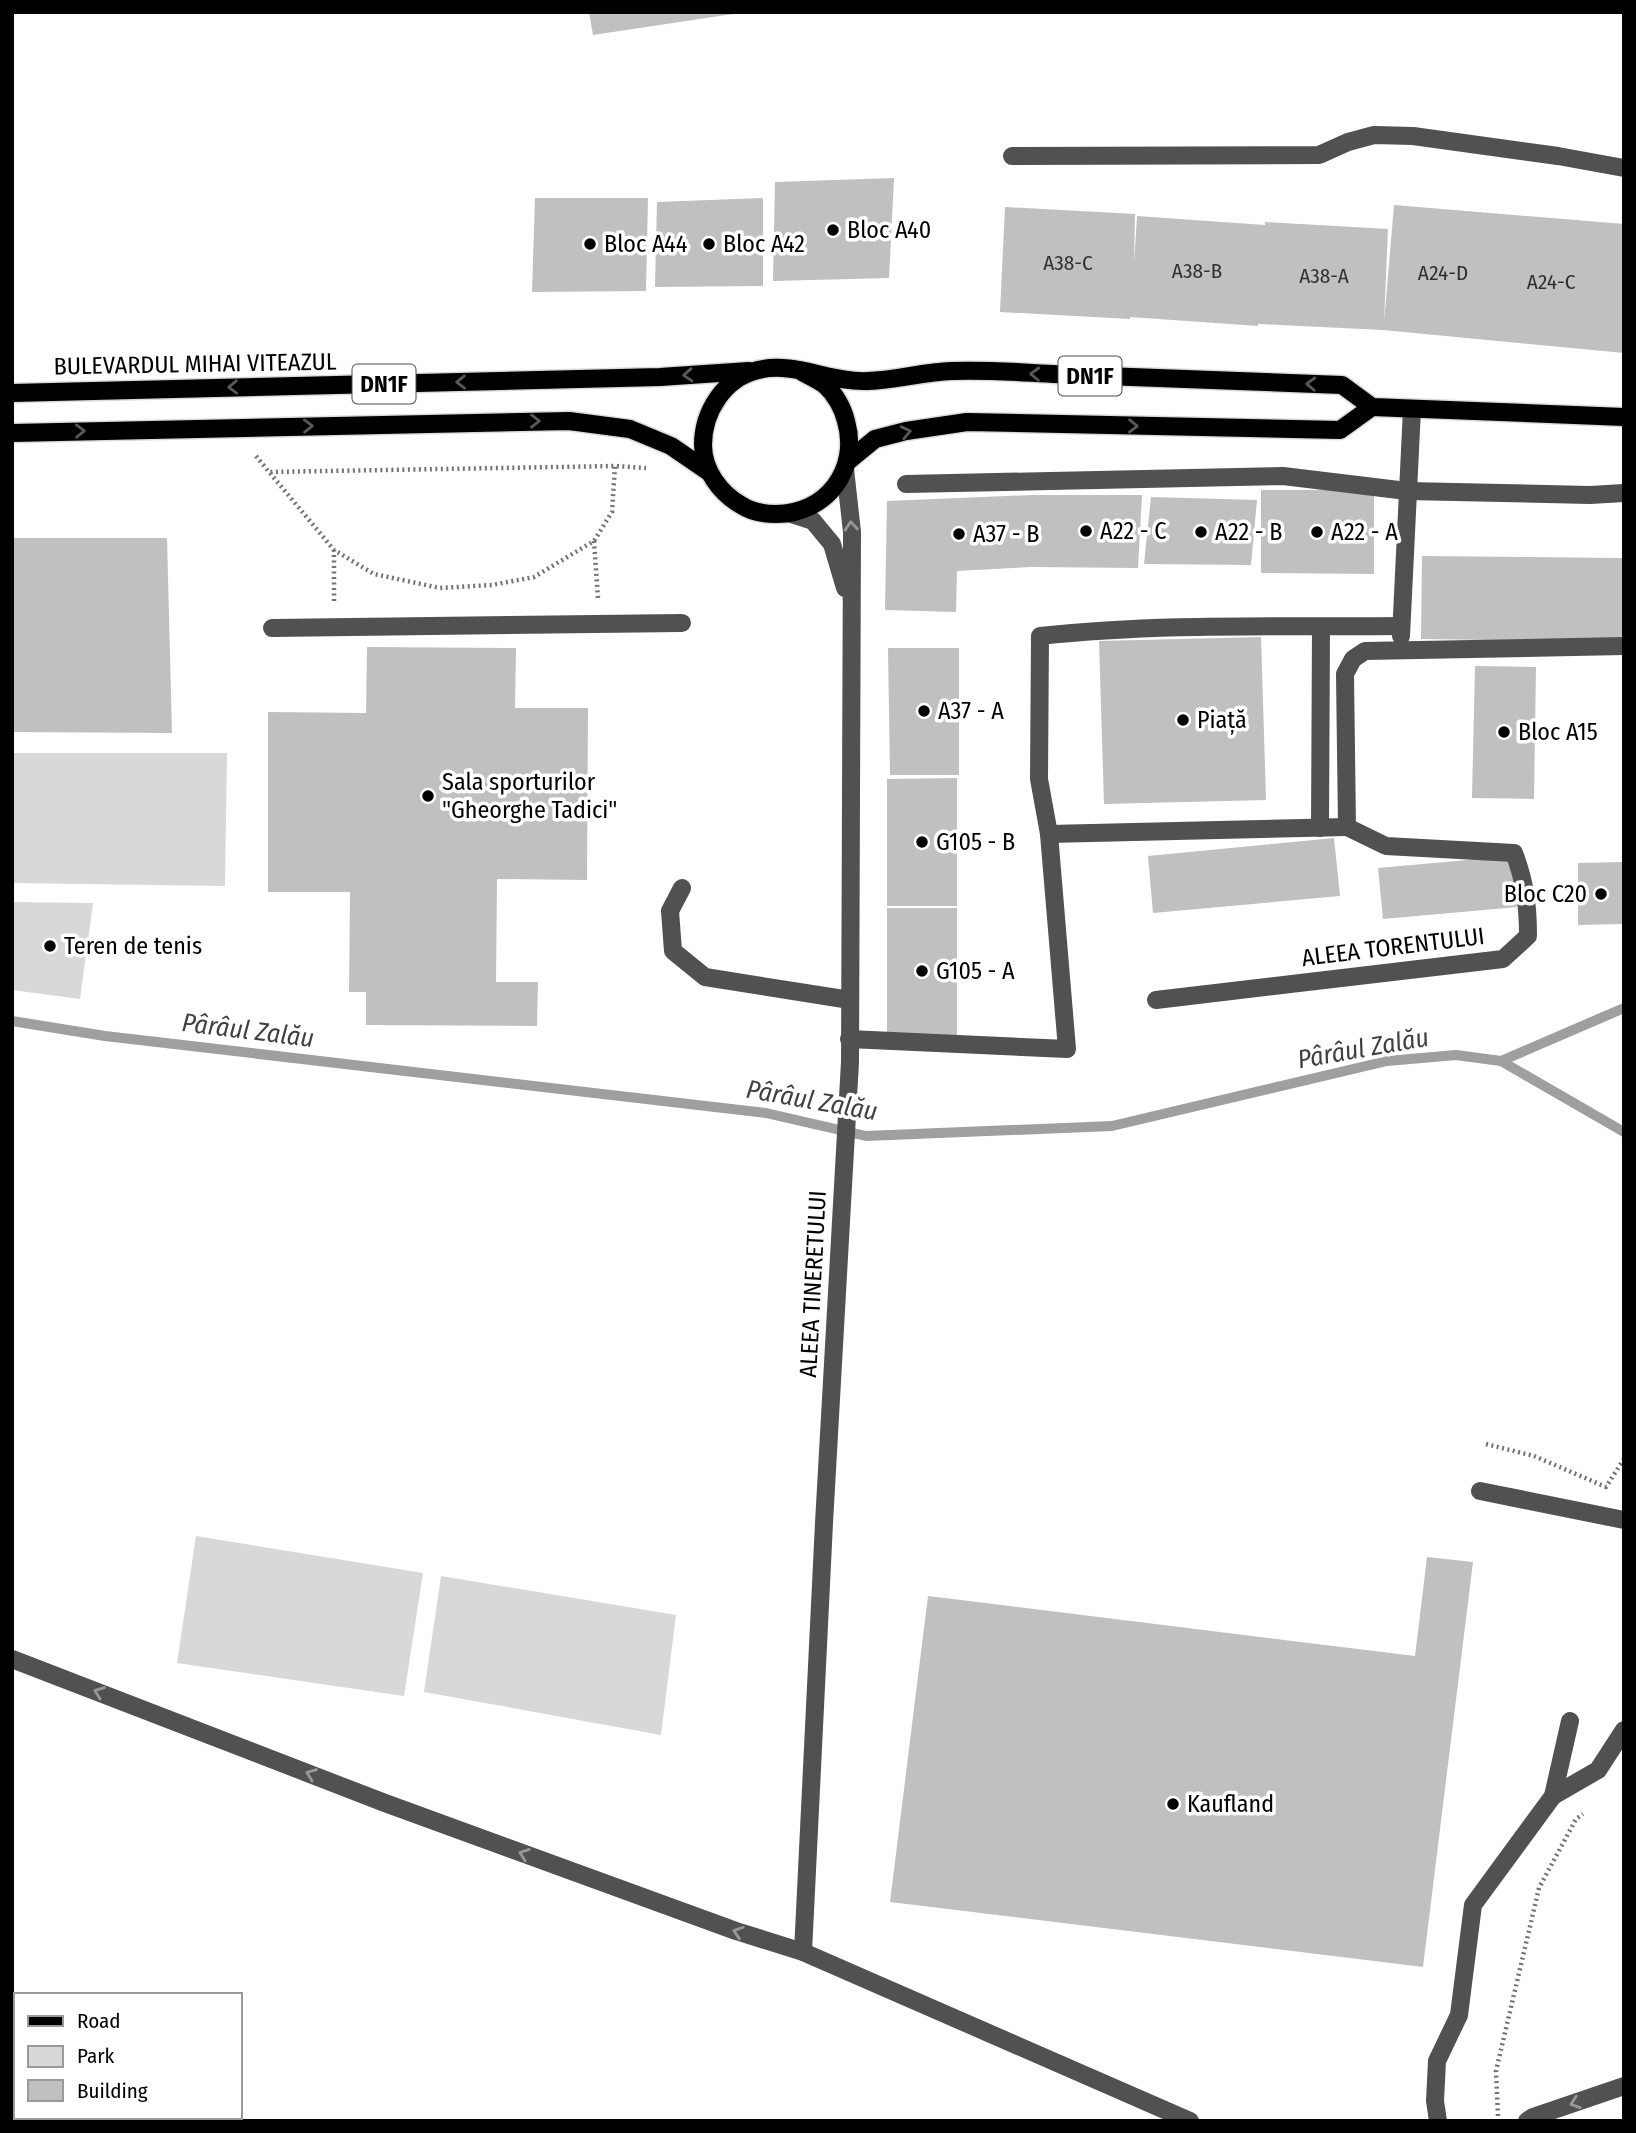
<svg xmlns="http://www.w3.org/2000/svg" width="1636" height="2133" viewBox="0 0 1636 2133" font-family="'Fira Sans Condensed',sans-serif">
<rect width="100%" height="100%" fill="#fff"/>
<g fill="#d8d8d8">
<polygon points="12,753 227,753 225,886 12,883"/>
<polygon points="12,902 93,903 80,999 12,990"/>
<polygon points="196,1536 423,1573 404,1696 177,1663"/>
<polygon points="441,1576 676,1615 661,1735 424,1692"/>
</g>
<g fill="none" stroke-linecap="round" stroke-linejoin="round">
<g stroke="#9f9f9f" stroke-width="10">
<polyline points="12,1021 105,1036 766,1113 866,1136 1112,1126 1387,1061 1456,1055 1501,1061 1624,1132"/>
<polyline points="1501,1061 1624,1008"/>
</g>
</g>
<g fill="#c0c0c0">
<polygon points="589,12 733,12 733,14 593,35"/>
<polygon points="894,178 889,278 773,281 775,182"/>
<polygon points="535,198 648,198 646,291 532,292"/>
<polygon points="763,198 763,286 655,287 657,202"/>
<polygon points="1394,205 1624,224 1624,353 1383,330 1258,324 1258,326 1130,317 1130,319 1000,312 1005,207 1135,214 1134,264 1137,216 1265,225 1265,222 1388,229 1384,323"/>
<polygon points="1261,490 1374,490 1374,574 1261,573"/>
<polygon points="1032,495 1142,495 1138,568 1032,567 957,571 956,612 885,610 887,501"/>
<polygon points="1151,497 1257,500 1251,565 1144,564"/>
<polygon points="12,538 167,538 172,733 12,732"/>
<polygon points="1422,556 1624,558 1624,642 1421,639"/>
<polygon points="1261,637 1266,800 1104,804 1099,641"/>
<polygon points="367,647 516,648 515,708 588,708 587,880 497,879 496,982 538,982 537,1026 366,1025 366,992 349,992 350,892 268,892 268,712 366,713"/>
<polygon points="888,648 959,648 959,775 890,775"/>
<polygon points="1475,666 1536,667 1534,799 1472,798"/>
<polygon points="957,778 957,906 887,906 887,779"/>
<polygon points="1334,838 1340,896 1153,913 1148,856"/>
<polygon points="1512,856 1517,907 1383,919 1378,868"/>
<polygon points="1624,862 1624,924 1578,925 1578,863"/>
<rect x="887" y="908" width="70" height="127"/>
<polygon points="1427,1557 1473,1562 1423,1967 890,1902 928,1596 1415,1656"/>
</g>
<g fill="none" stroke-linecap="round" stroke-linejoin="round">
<defs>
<g id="major">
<path d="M802 372C809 376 818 380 825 385 835 394 843 408 846 421 860 470 826 514 776 514 764 514 750 511 741 505 720 493 703 470 703 445 703 412 724 378 758 370 794 361 831 383 868 381 896 380 923 372 952 371 992 369 1037 374 1078 375 1166 379 1254 382 1342 385L1372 407 1624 417"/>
<polyline points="12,393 660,377 749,371"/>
<polyline points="12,433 569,421 630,429 671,446 709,472"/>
<polyline points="847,462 875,439 906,431 967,422 1340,430 1372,407"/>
</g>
</defs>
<use href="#major" stroke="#dbdbdb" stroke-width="21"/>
<g stroke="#737373" stroke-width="4.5" stroke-dasharray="2 3.5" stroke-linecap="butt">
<polyline points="256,456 269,472 615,466 646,468"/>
<polyline points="270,473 334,550 374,574 440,588 492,585 534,577 594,541 612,512 615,466"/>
<polyline points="594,541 598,598"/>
<polyline points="334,601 334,550"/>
<polyline points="1486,1444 1534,1456 1606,1487 1624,1459"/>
<polyline points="1498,2116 1496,2071 1539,1888 1576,1819 1583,1814"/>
</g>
<g stroke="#515151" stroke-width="18">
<polyline points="1012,156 1319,155 1348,142 1374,135 1413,136 1558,156 1624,168"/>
<polyline points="906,484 1283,476 1407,491 1590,495 1624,493"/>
<polyline points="791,514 813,521 832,544 845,588"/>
<polyline points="272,628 682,623"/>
<polyline points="1401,636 1412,409"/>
<polyline points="1320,828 1321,627"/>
<polyline points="1049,834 1347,827"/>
<polyline points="682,888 670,911 673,951 705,977 850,1000"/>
<path d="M1156 1000 1503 959 1528 936C1528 906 1525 881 1514 853L1386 846 1347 827 1345 674 1353 659 1365 651 1624 646"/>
<path d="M849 1039 1067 1049 1049 834 1039 779 1040 636C1160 623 1281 627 1401 626"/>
<polyline points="1480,1491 1624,1520"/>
<polyline points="12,1659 385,1803 736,1931 803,1952 1190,2121"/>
<polyline points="1553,1796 1598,1770 1624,1730"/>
<polyline points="803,1952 824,1523 850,1062 852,532 845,469"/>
<polyline points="1438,2121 1435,2101 1437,2061 1459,2015 1473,1905 1553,1796 1570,1721"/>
<polyline points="1527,2121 1533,2117 1624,2086"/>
</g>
<use href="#major" stroke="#000" stroke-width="18"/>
</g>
<defs><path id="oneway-chevron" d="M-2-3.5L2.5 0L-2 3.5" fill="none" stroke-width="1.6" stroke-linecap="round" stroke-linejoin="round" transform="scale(1.75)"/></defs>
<g stroke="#595959">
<use href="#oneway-chevron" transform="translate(1035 374) rotate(-178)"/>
<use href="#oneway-chevron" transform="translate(688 375) rotate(176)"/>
<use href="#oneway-chevron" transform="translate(461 382) rotate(179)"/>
<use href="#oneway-chevron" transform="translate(1311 384) rotate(-178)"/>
<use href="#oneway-chevron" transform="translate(233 387) rotate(179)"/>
<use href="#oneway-chevron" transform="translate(535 421)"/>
<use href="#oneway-chevron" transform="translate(308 426) rotate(-1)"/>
<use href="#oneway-chevron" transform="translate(1133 426) rotate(1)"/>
<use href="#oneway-chevron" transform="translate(80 431) rotate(-1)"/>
<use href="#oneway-chevron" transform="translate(906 432) rotate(-12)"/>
</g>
<g stroke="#979797">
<use href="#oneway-chevron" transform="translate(851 526) rotate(-95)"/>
<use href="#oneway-chevron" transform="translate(99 1692) rotate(-159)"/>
<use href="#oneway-chevron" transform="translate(311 1774) rotate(-159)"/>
<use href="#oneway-chevron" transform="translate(524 1854) rotate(-160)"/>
<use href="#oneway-chevron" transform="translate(738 1932) rotate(-162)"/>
<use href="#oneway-chevron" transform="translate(1575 2103) rotate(161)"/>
</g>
<g fill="#000" stroke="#fff" stroke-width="2.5">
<circle cx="833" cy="230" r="7"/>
<circle cx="590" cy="244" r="7"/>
<circle cx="709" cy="244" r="7"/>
<circle cx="1086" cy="531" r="7"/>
<circle cx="1201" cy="532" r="7"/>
<circle cx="1317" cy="532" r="7"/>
<circle cx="959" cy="534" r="7"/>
<circle cx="924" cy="711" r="7"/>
<circle cx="1183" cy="720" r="7"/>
<circle cx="1504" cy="732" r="7"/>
<circle cx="428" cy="796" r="7"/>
<circle cx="922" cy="842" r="7"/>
<circle cx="1601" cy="894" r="7"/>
<circle cx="50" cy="946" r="7"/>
<circle cx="922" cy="971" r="7"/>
<circle cx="1173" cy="1804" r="7"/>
</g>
<g text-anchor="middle" stroke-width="7" stroke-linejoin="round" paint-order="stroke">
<g font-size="21" fill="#303030">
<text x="1068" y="270">A38-C</text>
<text x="1197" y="278">A38-B</text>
<text x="1443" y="280">A24-D</text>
<text x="1324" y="283">A38-A</text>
<text x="1551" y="289">A24-C</text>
</g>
<g fill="#fff" stroke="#4c4c4c" stroke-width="2">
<rect x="1058.5" y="356.5" width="63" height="39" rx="5"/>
<rect x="352.5" y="364.5" width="63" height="39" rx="5"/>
</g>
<g font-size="23" font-weight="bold" fill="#000">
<text x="1090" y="384">DN1F</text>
<text x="384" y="392">DN1F</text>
</g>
<g font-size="24" fill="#000" stroke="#fff" text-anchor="start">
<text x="847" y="238">Bloc A40</text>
<text x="604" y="252">Bloc A44</text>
<text x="723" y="252">Bloc A42</text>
<text x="1100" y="539">A22 - C</text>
<text x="1215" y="540">A22 - B</text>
<text x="1331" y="540">A22 - A</text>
<text x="973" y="542">A37 - B</text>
<text x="938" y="719">A37 - A</text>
<text x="1197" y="728">Piață</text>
<text x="1518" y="740">Bloc A15</text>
<text x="442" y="790">Sala sporturilor<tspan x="442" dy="28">"Gheorghe Tadici"</tspan></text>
<text x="936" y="850">G105 - B</text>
<text x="1587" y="902" text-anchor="end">Bloc C20</text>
<text x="64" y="954">Teren de tenis</text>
<text x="936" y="979">G105 - A</text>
<text x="1187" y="1812">Kaufland</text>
</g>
<g font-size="24" fill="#000" stroke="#fff">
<text transform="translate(195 364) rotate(-1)" y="8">BULEVARDUL MIHAI VITEAZUL</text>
<text transform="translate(1393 947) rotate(-7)" y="8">ALEEA TORENTULUI</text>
<text transform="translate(813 1284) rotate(-87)" y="8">ALEEA TINERETULUI</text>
</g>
<g font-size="26" font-style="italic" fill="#404040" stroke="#fff">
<text transform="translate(248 1030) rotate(7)" y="9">Pârâul Zalău</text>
<text transform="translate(1363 1048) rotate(-10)" y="9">Pârâul Zalău</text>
<text transform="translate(812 1100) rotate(10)" y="9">Pârâul Zalău</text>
</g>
</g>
<rect width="1636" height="2133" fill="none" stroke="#000000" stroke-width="28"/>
<rect x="14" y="1993" width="228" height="126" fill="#ffffff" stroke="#999999" stroke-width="2"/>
<rect x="28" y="2016" width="35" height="10" fill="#000000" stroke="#999999" stroke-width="2"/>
<text x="77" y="2028" font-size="21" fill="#000000">Road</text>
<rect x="28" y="2046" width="35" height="21" fill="#d8d8d8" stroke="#999999" stroke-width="2"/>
<text x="77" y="2063" font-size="21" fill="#000000">Park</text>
<rect x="28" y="2080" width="35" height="21" fill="#c0c0c0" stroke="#999999" stroke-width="2"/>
<text x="77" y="2098" font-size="21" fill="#000000">Building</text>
</svg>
